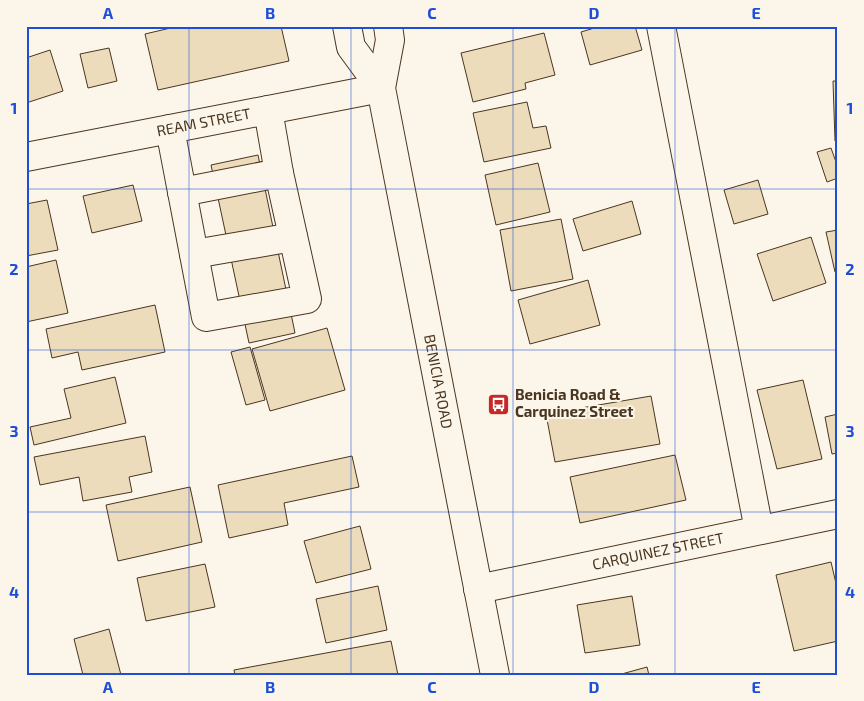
<svg xmlns="http://www.w3.org/2000/svg" width="864" height="701" viewBox="0 0 864 701" font-family="'Exo 2',sans-serif">
<rect width="100%" height="100%" fill="#fbf6e9"/>
<g fill="#ecdcbc" stroke="#4a3520">
<polygon points="179,26 281,26 289,61 158,90 145,34"/>
<polygon points="601,26 635,26 642,50 590,65 581,32"/>
<polygon points="544,33 555,75 525,83 526,89 473,102 461,53"/>
<polygon points="109,48 117,81 88,88 80,54"/>
<polygon points="50,50 63,91 26,103 26,58"/>
<polygon points="833,81 838,81 838,141 835,141"/>
<polygon points="527,102 533,128 546,126 551,148 484,162 473,113"/>
<polygon points="831,148 836,162 838,162 838,178 827,182 817,152"/>
<polygon points="258,155 295,333 249,343 211,165"/>
<polygon points="538,163 550,212 496,225 485,175"/>
<polygon points="758,180 768,214 734,224 724,190"/>
<polygon points="133,185 142,221 92,233 83,196"/>
<polygon points="47,200 58,250 26,256 26,204"/>
<polygon points="632,201 641,234 583,251 573,219"/>
<polygon points="561,219 573,279 511,291 500,230"/>
<polygon points="838,230 838,271 835,272 826,232"/>
<polygon points="811,237 826,283 773,301 757,254"/>
<polygon points="56,260 68,313 26,322 26,267"/>
<polygon points="588,280 600,325 530,344 518,300"/>
<polygon points="155,305 165,352 82,370 78,352 52,358 46,329"/>
<polygon points="327,328 345,390 270,411 252,349"/>
<polygon points="250,347 265,400 246,405 231,352"/>
<polygon points="115,377 126,423 34,445 30,427 71,418 64,389"/>
<polygon points="803,380 822,459 777,469 757,390"/>
<polygon points="651,396 660,444 555,462 546,414"/>
<polygon points="838,414 838,453 832,454 825,417"/>
<polygon points="145,436 152,472 129,477 132,492 83,501 79,477 40,485 34,457"/>
<polygon points="675,455 686,500 580,523 570,477"/>
<polygon points="352,456 359,487 284,503 288,525 229,538 218,485"/>
<polygon points="190,487 202,542 118,561 106,505"/>
<polygon points="360,526 371,569 316,583 304,541"/>
<polygon points="831,562 838,592 838,641 794,651 776,575"/>
<polygon points="205,564 215,607 146,621 137,578"/>
<polygon points="378,586 387,630 326,643 316,599"/>
<polygon points="632,596 640,645 585,653 577,605"/>
<polygon points="109,629 121,675 83,675 74,639"/>
<polygon points="391,641 398,675 235,675 234,670"/>
<polygon points="647,667 649,675 618,675"/>
</g>
<g fill="none" stroke-linecap="round" stroke-linejoin="round">
<defs>
<g id="minor">
<polyline points="661,26 759,530"/>
<polyline points="170,129 206,317 307,299 279,173 268,110"/>
<path id="s1" d="M26 157 381 88"/>
<polyline points="182,192 279,173"/>
<polyline points="194,254 293,237"/>
<path id="s2" d="M478 589 838 514"/>
</g>
<g id="major">
<polyline points="347,26 351,47 381,88"/>
<path id="s3" d="M388 26 390 40 381 88 495 675"/>
</g>
</defs>
<use href="#minor" stroke="#4a3520" stroke-width="30"/>
<use href="#major" stroke="#4a3520" stroke-width="30"/>
<use href="#minor" stroke="#fbf6e9" stroke-width="28"/>
<use href="#major" stroke="#fbf6e9" stroke-width="28"/>
</g>
<path fill="none" stroke="#1d4ed8" stroke-width="1" stroke-opacity="0.55" d="M189 26V675M351 26V675M513 26V675M675 26V675M26 189H838M26 350H838M26 512H838"/>
<defs>
<symbol id="bus-square" viewBox="-11 -11 22 22"><rect x="-9" y="-9" width="18" height="18" rx="4" fill="#c62828" stroke="#fbf6e9"/><path d="M-5-6H5V4H4V6H2V4H-2V6H-4V4H-5ZM-3.5-4V0h7V-4ZM-3.5 1.2v1.5H-2V1.2ZM2 1.2v1.5H3.5V1.2Z" fill="#fff"/></symbol>
</defs>
<g fill-rule="evenodd">
<use href="#bus-square" x="486" y="392" width="25" height="25"/>
</g>
<g text-anchor="middle" stroke-width="4" stroke-linejoin="round" paint-order="stroke">
<g font-size="15" fill="#4a3520" stroke="#fbf6e9">
<text dy="5" stroke="none"><textPath href="#s1" startOffset="181">REAM STREET</textPath></text>
<text dy="5" stroke="none"><textPath href="#s3" startOffset="362">BENICIA ROAD</textPath></text>
<text dy="5" stroke="none"><textPath href="#s2" startOffset="184">CARQUINEZ STREET</textPath></text>
</g>
<g font-size="15" font-weight="bold" fill="#4a3520" stroke="#fbf6e9" text-anchor="start">
<text x="515" y="400">Benicia Road &amp;<tspan x="515" dy="17">Carquinez Street</tspan></text>
</g>
</g>
<rect width="864" height="701" fill="none" stroke="#fbf6e9" stroke-width="55"/>
<rect x="28" y="28" width="808" height="646" fill="none" stroke="#1d4ed8" stroke-width="2"/>
<g font-size="16" text-anchor="middle" font-weight="bold" fill="#1d4ed8">
<text x="108" y="19">A</text>
<text x="270" y="19">B</text>
<text x="432" y="19">C</text>
<text x="594" y="19">D</text>
<text x="756" y="19">E</text>
<text x="14" y="114">1</text>
<text x="850" y="114">1</text>
<text x="14" y="275">2</text>
<text x="850" y="275">2</text>
<text x="14" y="437">3</text>
<text x="850" y="437">3</text>
<text x="14" y="598">4</text>
<text x="850" y="598">4</text>
<text x="108" y="693">A</text>
<text x="270" y="693">B</text>
<text x="432" y="693">C</text>
<text x="594" y="693">D</text>
<text x="756" y="693">E</text>
</g>
</svg>
